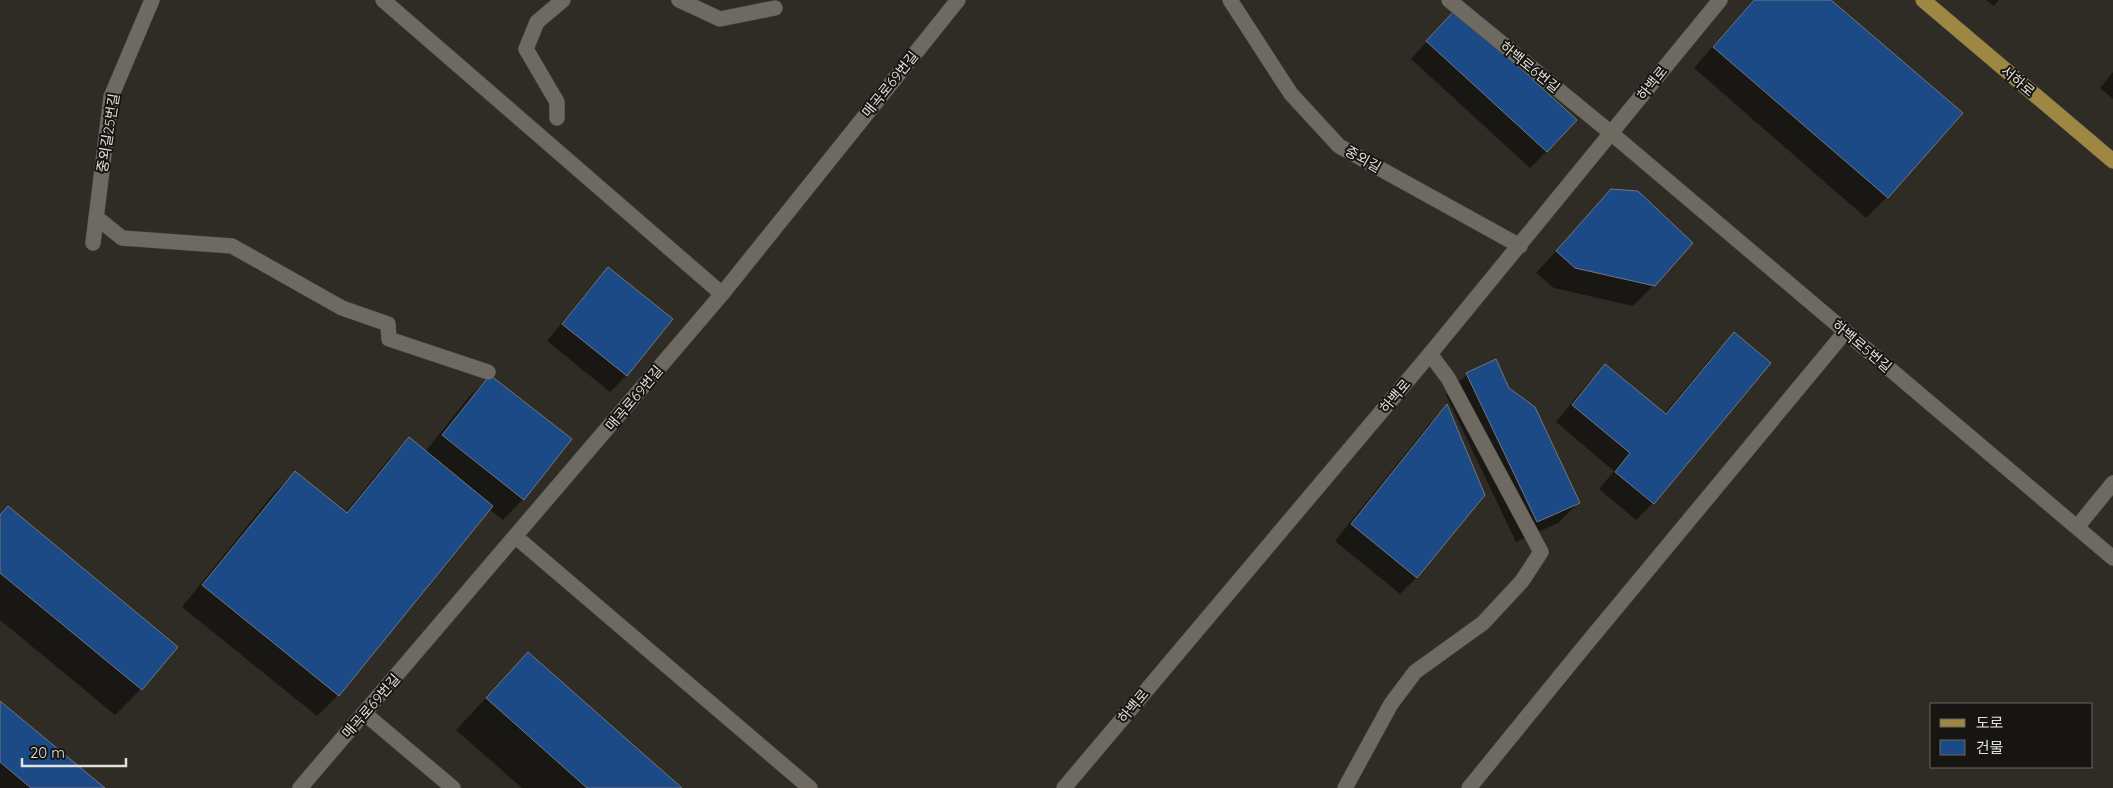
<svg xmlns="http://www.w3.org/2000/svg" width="2113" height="788" viewBox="0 0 2113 788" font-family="Quicksand,'Noto Sans KR',sans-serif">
<rect width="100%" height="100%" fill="#2f2c25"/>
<g fill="#0007">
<polygon points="1753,0 1830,0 1961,113 1887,197 1866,218 1694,68"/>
<polygon points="1986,0 1999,0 1994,6"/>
<polygon points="1439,28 1547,151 1530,168 1411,59"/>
<polygon points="2113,72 2113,99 2100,88"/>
<polygon points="1611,191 1654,285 1633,306 1554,288 1536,273"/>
<polygon points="608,269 627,375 610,392 547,341 592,286"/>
<polygon points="1734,334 1653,503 1636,520 1599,489 1614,471 1556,422 1589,382 1605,366 1664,414 1717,351"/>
<polygon points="1467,374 1508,388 1579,502 1558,523 1516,542 1446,395"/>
<polygon points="490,376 523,499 503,520 489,509 338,695 317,716 182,607 274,493 295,472 345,513 388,460 409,439 425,452 469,397"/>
<polygon points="1447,407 1417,577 1400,594 1335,541 1430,423"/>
<polygon points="0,515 141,689 115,715 0,620"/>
<polygon points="528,653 680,788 522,788 456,730"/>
<polygon points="0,702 103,788 0,788"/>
</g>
<g fill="#1c4a86" stroke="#71777f">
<polygon points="1754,0 1831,0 1963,113 1888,198 1713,47"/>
<polygon points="1456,9 1577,120 1547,152 1426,41"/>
<polygon points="1611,189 1638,191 1693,243 1655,286 1575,268 1556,251"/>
<polygon points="608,267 673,319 627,376 562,324"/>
<polygon points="1734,332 1771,363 1654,504 1615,472 1630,453 1572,405 1605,364 1666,414"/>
<polygon points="1496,359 1509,388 1535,407 1580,503 1537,522 1466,373"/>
<polygon points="490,375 572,439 524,500 442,435"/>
<polygon points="1447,404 1485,495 1417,578 1351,524"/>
<polygon points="409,437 493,506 339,696 202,585 295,471 347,513"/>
<polygon points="8,506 178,647 142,690 0,573 0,515"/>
<polygon points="528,652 682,788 587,788 486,698"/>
<polygon points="0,701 105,788 31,788 0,762"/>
</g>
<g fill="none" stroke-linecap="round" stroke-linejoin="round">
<defs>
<g id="minor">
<polyline points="383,0 722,294"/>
<polyline points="679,0 720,19 775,8"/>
<polyline points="1230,0 1291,94 1339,146 1520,246"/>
<polyline points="1449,0 1611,133 2113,558"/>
<polyline points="557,118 557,102 526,49 537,22 563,0"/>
<polyline points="96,217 122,238 232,246 342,308 388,324 389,339 488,372"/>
<polyline points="93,243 111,97 152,0"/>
<polyline points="2077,527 2113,483"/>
<polyline points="516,537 810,788"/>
<polyline points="364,713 453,788"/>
<polyline points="300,788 722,294 958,0"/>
<polyline points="1064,788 1430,354 1720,0"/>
<polyline points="1345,788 1391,704 1415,672 1483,623 1522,581 1541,552 1448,378 1430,354"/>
<polyline points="1469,788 1583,648 1845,332"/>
</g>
<polyline id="major" points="1923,0 2113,161"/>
</defs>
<use href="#minor" stroke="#4c4a43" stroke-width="16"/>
<use href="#major" stroke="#4c4a43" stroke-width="16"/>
<use href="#minor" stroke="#6e6a62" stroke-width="15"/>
<use href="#major" stroke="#9e8643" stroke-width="15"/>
</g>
<g text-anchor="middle" stroke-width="4" stroke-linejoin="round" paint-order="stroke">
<g font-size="14" fill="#e2e0db" stroke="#161511">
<text transform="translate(1530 67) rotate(39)" y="5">하백로6번길</text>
<text transform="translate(2018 81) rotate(40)" y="5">서하로</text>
<text transform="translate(1652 83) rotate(-51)" y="5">하백로</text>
<text transform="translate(890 84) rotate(-51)" y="5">매곡로69번길</text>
<text transform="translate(108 133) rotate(-81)" y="5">중외길25번길</text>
<text transform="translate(1363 159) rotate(29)" y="5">중외길</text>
<text transform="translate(1862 346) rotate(40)" y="5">하백로5번길</text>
<text transform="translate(1395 396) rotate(-50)" y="5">하백로</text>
<text transform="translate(634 398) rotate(-50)" y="5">매곡로69번길</text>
<text transform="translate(371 706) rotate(-49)" y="5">매곡로69번길</text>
<text transform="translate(1133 706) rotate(-50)" y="5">하백로</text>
</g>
</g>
<rect x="1930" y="703" width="162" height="65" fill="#161511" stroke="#686662"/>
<rect x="1940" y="719" width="25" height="8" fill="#9e8643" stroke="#686662"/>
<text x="1976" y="728" font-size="15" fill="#e2e0db">도로</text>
<rect x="1940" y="740" width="25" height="15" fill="#1c4a86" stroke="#686662"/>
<text x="1976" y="753" font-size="15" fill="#e2e0db">건물</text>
<path d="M22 758v8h104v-8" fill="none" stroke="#e2e0db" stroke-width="2.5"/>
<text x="30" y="758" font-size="15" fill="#e2e0db" stroke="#161511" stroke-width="4" paint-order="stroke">20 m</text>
</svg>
